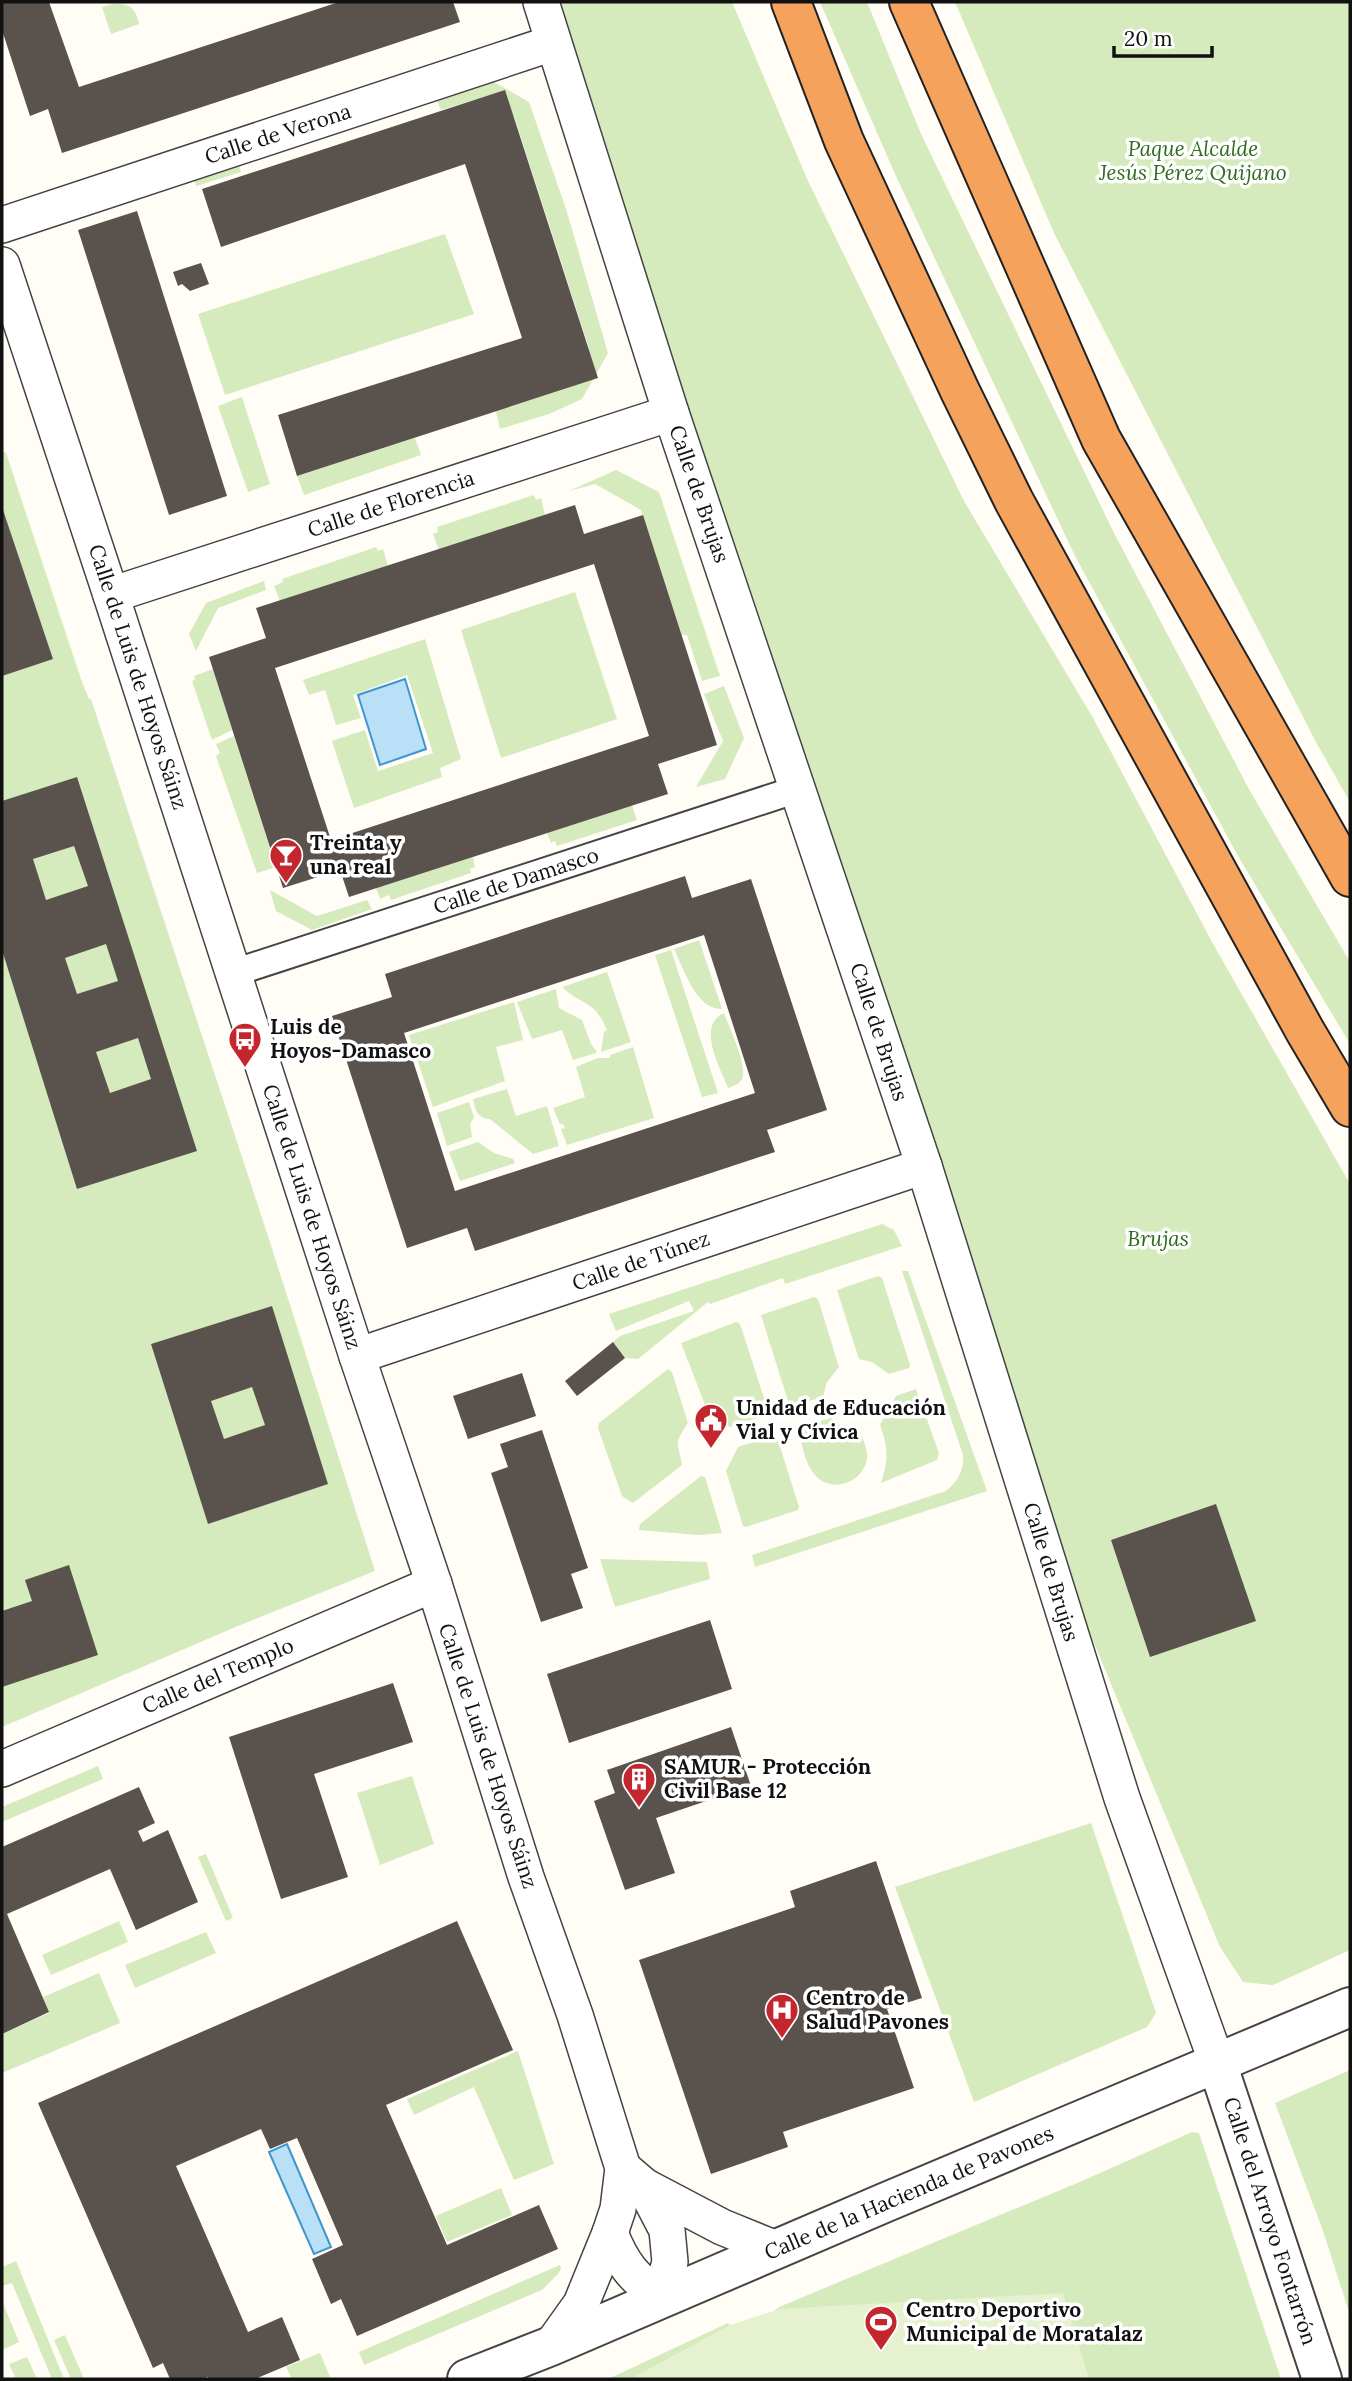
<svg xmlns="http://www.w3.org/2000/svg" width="1352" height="2381" viewBox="0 0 1352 2381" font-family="Lora,serif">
<rect width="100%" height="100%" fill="#fffdf5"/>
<g fill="#d5ebbd">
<polygon points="552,2 732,2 808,181 964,501 1093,718 1212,942 1350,1184 1350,1950 1273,1985 1243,1982 1220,1947 1070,1585"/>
<polygon points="820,2 867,2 921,134 1114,533 1250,791 1350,962 1350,1044 1238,856 1075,556 895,174"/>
<polygon points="955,2 1350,2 1350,802 1317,744 1054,233"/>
<path d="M113 4C129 3 136 8 139 24L111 34 102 7Z"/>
<polygon points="480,74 529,102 567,212 608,353 582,399 549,414 500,429 496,411 568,388 589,348 514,116 474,100 441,110 433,91"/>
<polygon points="236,154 241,172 196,186 191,168"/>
<polygon points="445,234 474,314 225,395 198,314"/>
<polygon points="242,397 270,484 248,492 218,406"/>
<polygon points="415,438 421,455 304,495 297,476"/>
<polygon points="2,451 6,453 82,682 89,699 91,699 268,1236 375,1571 238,1626 2,1727"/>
<polygon points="616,470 659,492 720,676 702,681 687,635 682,635 641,510 595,484 569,491"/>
<polygon points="534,495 536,500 541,498 545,515 439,550 433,534 438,532 437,527"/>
<polygon points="376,547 378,551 383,549 388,566 280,601 274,586 283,582 282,579"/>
<polygon points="264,581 266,590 218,608 196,651 189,634 206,603"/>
<polygon points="575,592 617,719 501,758 461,630"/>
<polygon points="425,639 461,759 440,768 442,777 354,808 332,741 365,730 378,771 433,753 407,675 353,695 361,718 336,725 325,690 309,695 303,680"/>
<polygon points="213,669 232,730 212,740 192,681 195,680 194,676"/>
<polygon points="724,686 744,738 725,779 696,787 723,741 704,694"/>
<polygon points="234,736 276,867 257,873 216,756 220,753 216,744"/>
<polygon points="632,805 637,820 557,846 555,841 551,843 547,833"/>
<polygon points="473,857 475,867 470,869 471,873 391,900 389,895 380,899 376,888"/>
<polygon points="270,890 317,916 367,900 372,909 312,930 276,911"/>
<path d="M699 940 722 1009C696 1010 684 969 674 949Z"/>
<polygon points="671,950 718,1093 702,1097 655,955"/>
<path d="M607 972 631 1042 601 1052 604 1032 607 1030C594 999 582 1006 562 987Z"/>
<polygon points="556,989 559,1008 582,1020 591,1044 597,1052 596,1053 573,1060 562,1030 532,1039 517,1002"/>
<polygon points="514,1002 523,1040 496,1047 505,1081 433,1107 409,1035"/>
<path d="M724 1013C729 1027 748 1067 742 1079 739 1085 733 1086 728 1088 720 1067 696 1026 724 1013Z"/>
<polygon points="633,1047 654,1118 567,1145 561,1129 565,1128 563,1124 560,1124 553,1108 585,1097 576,1067 598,1058 610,1058 610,1055"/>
<path d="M507 1089 516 1116 547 1106 559 1146 533 1154 490 1119C478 1119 475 1110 473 1099Z"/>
<polygon points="469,1102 474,1117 470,1124 472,1137 447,1146 437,1113"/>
<polygon points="478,1142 494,1153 513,1159 515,1163 460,1181 449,1152"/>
<polygon points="882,1224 894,1230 902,1246 785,1284 783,1278 710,1304 708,1302 638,1359 625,1358 613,1342 620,1336 694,1311 689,1301 616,1331 609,1314"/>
<path d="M902 1271H908L987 1491 755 1567 752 1555 946 1491C958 1481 964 1471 963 1455Z"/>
<polygon points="878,1276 882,1278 910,1365 909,1368 889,1374 872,1362 859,1359 837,1290"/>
<polygon points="814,1297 818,1299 839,1367 827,1382 823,1397 792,1406 789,1404 761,1315"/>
<polygon points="736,1322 740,1324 769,1413 767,1415 730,1427 716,1418 711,1420 681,1343"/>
<path d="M668 1369 672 1372 688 1423C673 1445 678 1441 682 1465L633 1503 622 1496 598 1428 599 1423Z"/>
<path d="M916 1389 939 1453 937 1460 881 1483C889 1459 888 1448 880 1425L896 1396Z"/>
<path d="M831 1418 843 1428 860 1432C863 1440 868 1450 867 1459 863 1483 831 1494 815 1475 804 1463 802 1443 798 1428Z"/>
<polygon points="772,1436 777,1437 799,1507 798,1510 746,1527 743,1526 726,1471 738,1447"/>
<polygon points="701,1476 705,1477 722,1533 698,1535 639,1530 640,1524"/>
<polygon points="600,1559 707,1562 710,1579 615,1607"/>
<polygon points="98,1766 103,1779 2,1822 2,1807"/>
<polygon points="412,1776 434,1844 380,1865 357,1793"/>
<polygon points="1091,1823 1156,2013 1147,2027 974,2102 895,1887"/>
<polygon points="206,1854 233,1918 226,1921 198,1857"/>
<polygon points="119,1921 128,1942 51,1975 42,1955"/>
<polygon points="206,1932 216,1953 135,1988 125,1965"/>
<polygon points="99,1973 120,2023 2,2073 2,2034 49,2013 43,1997"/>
<polygon points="518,2051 554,2164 514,2180 474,2087 414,2115 407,2099"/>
<polygon points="1350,2070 1350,2315 1323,2231 1275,2103"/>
<polygon points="1192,2132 1199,2133 1281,2379 691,2379 779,2307 1082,2181"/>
<polygon points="501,2188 512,2215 447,2242 436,2216"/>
<polygon points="16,2261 64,2379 52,2379 12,2283 2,2286 2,2267"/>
<polygon points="560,2265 561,2269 557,2275 542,2290 364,2365 359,2352"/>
<polygon points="3,2303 19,2342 2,2350 2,2304"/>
<polygon points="728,2323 732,2328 656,2379 608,2379"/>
<polygon points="65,2335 84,2379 71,2379 54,2340"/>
<polygon points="320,2353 330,2377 325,2379 292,2379 286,2367"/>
<polygon points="27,2357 37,2379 16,2379 9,2364"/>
</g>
<polygon fill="#e6f2cf" points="1063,2293 1089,2379 630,2379 730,2325 780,2309"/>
<g fill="#b9e0f7" stroke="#3f96cf" stroke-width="2">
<polygon points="405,679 426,749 380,765 358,695"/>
<polygon points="287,2144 331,2247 314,2254 269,2152"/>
</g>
<g fill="#5a524d" fill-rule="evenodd">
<polygon points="2,2 49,2 79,87 339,2 453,2 460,22 62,153 48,109 30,116 2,30"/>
<polygon points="505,90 598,378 297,476 278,415 522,338 465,164 221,247 202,189"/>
<polygon points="137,211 227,496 169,515 78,230"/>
<polygon points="201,263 209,284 190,291 182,284 178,286 173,272"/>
<path d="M575 505 584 534 643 515 717 745 658 764 668 794 349 897 340 870 283 888 209 657 266 638 256 608ZM594 564 649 736 331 840 275 668Z"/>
<polygon points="2,507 53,659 2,676"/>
<path d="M77 777 197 1151 77 1189 2 950V801ZM74 846 88 886 46 900 33 859ZM106 944 118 981 77 994 65 958ZM138 1038 151 1079 110 1093 96 1052Z"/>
<path d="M685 876 692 898 751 879 827 1110 767 1130 775 1152 699 1177 475 1251 467 1228 407 1248 332 1016 392 997 385 974ZM704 935 755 1093 455 1191 404 1033Z"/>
<path d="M272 1306 328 1484 208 1524 151 1344ZM252 1387 265 1425 224 1439 211 1401Z"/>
<polygon points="613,1342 625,1358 577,1396 565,1381"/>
<polygon points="522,1373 536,1416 468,1439 453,1396"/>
<polygon points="542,1430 588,1568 571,1574 583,1608 541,1622 491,1473 508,1467 500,1444"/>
<polygon points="1216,1504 1256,1621 1150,1657 1111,1540"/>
<polygon points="69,1565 98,1655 2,1687 2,1611 32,1601 25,1580"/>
<polygon points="710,1620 732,1689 569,1743 547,1674"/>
<polygon points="393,1683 413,1742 314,1774 348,1877 281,1899 229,1737"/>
<polygon points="731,1727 751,1786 656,1818 675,1873 625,1890 594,1801 615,1793 607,1770"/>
<polygon points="139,1787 155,1823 138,1831 143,1842 168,1830 198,1902 136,1930 110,1869 7,1914 49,2012 2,2034 2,1847"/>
<polygon points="876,1861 922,1998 887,2009 914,2088 783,2132 788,2147 711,2174 639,1960 795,1907 790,1891"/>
<polygon points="457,1921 513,2050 386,2105 447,2245 539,2205 558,2249 357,2336 341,2299 331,2304 312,2259 343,2245 297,2138 270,2149 261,2129 176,2166 248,2332 282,2317 300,2360 255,2379 209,2379 208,2377 203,2379 170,2379 163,2363 153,2368 38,2103"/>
</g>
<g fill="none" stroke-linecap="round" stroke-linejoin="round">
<defs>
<polyline id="pedestrian" points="233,973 798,789"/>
<g id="minor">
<polyline points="541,2 671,413 924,1166 1122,1798 1217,2063"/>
<polyline points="2,225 553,43"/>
<polyline points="2,265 111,595 357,1356 434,1584 526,1877 575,2015 623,2168 618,2209 610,2233 581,2304 551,2346"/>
<polyline points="111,595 671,413"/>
<polyline points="357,1356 924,1166"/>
<polyline points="2,1769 434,1584"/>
<polyline points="644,2186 722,2227 776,2249"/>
<path d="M610 2233C623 2266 633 2276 660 2298L670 2262 667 2230 644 2186 623 2168"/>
</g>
<g id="tertiary">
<polyline points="1217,2063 1322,2379"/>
<polyline points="467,2379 551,2346 884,2203 1350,2007"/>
</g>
<g id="motorway">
<polyline points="791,2 844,141 960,391 1014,501 1305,1031 1350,1107"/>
<polyline points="909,2 1101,439 1350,877"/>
</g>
</defs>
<use href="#pedestrian" stroke="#444" stroke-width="30"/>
<use href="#minor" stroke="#444" stroke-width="38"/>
<use href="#tertiary" stroke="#444" stroke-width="42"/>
<use href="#motorway" stroke="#222" stroke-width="42"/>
<use href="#pedestrian" stroke="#fff" stroke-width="26"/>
<use href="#minor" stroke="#fff" stroke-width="35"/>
<use href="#tertiary" stroke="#fff" stroke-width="38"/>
<use href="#motorway" stroke="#f5a25d" stroke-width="38"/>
</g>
<defs>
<symbol id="bar-pin" viewBox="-11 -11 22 30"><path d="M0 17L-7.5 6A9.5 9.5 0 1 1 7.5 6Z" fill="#c4262e" stroke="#fff"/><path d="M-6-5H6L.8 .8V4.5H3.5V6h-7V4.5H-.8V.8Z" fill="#fff"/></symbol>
<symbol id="bus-pin" viewBox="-11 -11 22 30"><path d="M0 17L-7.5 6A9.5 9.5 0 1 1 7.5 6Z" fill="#c4262e" stroke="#fff"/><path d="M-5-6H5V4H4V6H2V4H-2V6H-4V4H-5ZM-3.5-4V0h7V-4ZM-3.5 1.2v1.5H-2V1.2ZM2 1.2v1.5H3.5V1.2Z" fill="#fff"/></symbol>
<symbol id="civic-pin" viewBox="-11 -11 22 30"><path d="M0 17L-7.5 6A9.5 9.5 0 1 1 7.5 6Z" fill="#c4262e" stroke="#fff"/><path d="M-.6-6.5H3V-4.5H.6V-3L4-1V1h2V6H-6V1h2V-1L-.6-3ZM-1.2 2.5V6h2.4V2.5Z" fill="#fff"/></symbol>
<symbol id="building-pin" viewBox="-11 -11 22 30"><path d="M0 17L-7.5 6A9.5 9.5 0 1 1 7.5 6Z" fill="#c4262e" stroke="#fff"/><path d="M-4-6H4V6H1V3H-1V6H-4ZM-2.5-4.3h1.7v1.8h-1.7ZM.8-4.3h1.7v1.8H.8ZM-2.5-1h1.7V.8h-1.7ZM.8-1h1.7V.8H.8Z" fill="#fff"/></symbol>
<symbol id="hospital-pin" viewBox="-11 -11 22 30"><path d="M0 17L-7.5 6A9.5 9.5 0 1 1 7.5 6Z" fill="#c4262e" stroke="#fff"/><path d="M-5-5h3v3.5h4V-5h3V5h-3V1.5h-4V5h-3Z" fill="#fff"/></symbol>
<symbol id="stadium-pin" viewBox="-11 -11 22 30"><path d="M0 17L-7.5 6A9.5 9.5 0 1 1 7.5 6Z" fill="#c4262e" stroke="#fff"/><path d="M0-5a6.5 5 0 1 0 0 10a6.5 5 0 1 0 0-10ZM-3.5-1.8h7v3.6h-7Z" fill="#fff"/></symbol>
</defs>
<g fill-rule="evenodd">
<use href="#bar-pin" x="267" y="836" width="38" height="52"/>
<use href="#bus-pin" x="226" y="1020" width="38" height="52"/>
<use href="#civic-pin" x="692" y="1401" width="38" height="52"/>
<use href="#building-pin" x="620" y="1760" width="38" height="52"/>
<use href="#hospital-pin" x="763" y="1991" width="38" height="52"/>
<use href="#stadium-pin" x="862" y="2303" width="38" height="52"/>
</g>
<g text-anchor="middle" stroke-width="7" stroke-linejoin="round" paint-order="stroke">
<g font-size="21" fill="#111" stroke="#fff">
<text transform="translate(278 134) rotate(-18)" y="7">Calle de Verona</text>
<text transform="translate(699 494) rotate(71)" y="7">Calle de Brujas</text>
<text transform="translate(391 504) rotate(-18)" y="7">Calle de Florencia</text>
<text transform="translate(138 677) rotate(72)" y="7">Calle de Luis de Hoyos Sáinz</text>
<text transform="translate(516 881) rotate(-18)" y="7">Calle de Damasco</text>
<text transform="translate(879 1032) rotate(72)" y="7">Calle de Brujas</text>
<text transform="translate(312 1217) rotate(72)" y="7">Calle de Luis de Hoyos Sáinz</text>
<text transform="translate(641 1261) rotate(-19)" y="7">Calle de Túnez</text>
<text transform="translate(1051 1572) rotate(73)" y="7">Calle de Brujas</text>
<text transform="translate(218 1676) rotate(-23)" y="7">Calle del Templo</text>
<text transform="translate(488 1756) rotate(72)" y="7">Calle de Luis de Hoyos Sáinz</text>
<text transform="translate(909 2193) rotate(-23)" y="7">Calle de la Hacienda de Pavones</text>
<text transform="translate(1270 2221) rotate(72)" y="7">Calle del Arroyo Fontarrón</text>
</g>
<g font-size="21" font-style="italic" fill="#2f6b1f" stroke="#fff">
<text x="1193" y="156">Paque Alcalde<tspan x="1193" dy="24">Jesús Pérez Quijano</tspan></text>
<text x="1158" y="1246">Brujas</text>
</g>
<g font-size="21" font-weight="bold" fill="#111" stroke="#fff" text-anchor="start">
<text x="310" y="850">Treinta y<tspan x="310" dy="24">una real</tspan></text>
<text x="270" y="1034">Luis de<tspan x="270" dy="24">Hoyos-Damasco</tspan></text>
<text x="736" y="1415">Unidad de Educación<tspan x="736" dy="24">Vial y Cívica</tspan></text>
<text x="664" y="1774">SAMUR - Protección<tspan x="664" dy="24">Civil Base 12</tspan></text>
<text x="806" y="2005">Centro de<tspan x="806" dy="24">Salud Pavones</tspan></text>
<text x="906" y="2317">Centro Deportivo<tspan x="906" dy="24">Municipal de Moratalaz</tspan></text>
</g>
</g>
<rect width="1352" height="2381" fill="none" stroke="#111111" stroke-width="7"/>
<path d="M1114 46v10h98v-10" fill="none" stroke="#111111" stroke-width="3.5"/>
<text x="1124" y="46" font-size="21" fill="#111111" stroke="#ffffff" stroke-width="5" paint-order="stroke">20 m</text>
</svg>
